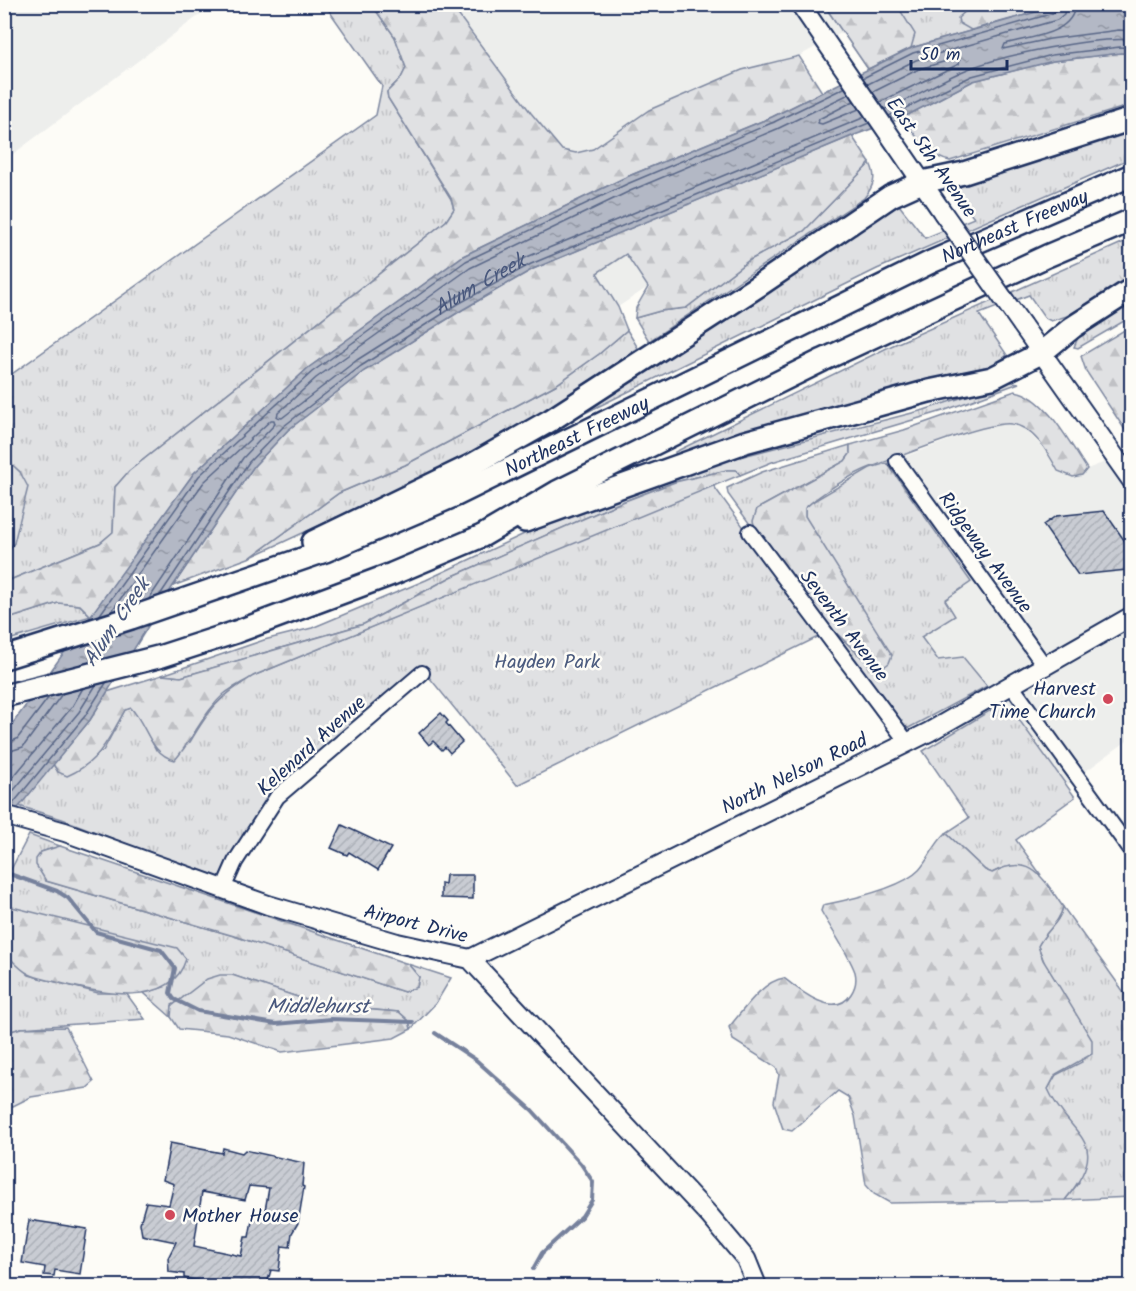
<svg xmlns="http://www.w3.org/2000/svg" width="1136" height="1291" viewBox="0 0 1136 1291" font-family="Kalam,sans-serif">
<defs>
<pattern id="grass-tufts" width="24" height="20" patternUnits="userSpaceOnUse" patternTransform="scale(1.5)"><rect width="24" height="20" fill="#e0e1e3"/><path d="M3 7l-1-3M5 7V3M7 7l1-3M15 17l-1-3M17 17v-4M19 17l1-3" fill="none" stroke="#c0c1c5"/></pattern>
<pattern id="forest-firs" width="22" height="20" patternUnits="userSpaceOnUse" patternTransform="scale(1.5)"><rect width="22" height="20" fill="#e0e1e3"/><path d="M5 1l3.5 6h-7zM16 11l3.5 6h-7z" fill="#c0c1c5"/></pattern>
<pattern id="water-ripples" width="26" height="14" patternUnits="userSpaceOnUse" patternTransform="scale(1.5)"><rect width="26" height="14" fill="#b3b8c5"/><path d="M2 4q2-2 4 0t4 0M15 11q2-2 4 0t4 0" fill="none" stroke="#9196a3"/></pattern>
<pattern id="building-hatch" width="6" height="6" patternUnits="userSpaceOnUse" patternTransform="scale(1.5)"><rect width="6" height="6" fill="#c9ccd3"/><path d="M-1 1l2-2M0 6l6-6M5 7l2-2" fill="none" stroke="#acb0b8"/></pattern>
</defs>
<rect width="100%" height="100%" fill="#fdfcf7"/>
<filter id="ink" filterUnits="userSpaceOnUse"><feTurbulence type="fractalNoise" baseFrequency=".0167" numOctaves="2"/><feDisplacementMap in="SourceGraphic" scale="12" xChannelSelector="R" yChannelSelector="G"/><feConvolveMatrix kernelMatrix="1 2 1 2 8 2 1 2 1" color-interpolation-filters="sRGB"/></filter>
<g filter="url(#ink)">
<g fill="#edeeec">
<polygon points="5,4 213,4 213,5 5,160"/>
<polygon points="451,5 824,5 843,32 799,56 742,70 649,110 593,149 577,153 562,150 531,113"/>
<polygon points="627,254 648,287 618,307 596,273"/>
<polygon points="1012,424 1025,429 1049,454 1058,471 1082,475 1087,469 1131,452 1131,738 1067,785 1012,710 1001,704 963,657 938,660 921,637 955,617 945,600 971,581 887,463 990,425"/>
</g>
<g fill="url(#grass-tufts)" stroke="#7e88a0" stroke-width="1.5">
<polygon points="325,5 372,5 395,37 406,68 401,78 387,92 388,98 451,199 454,209 446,221 129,471 115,487 113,532 100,543 5,582 5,555 14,543 20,472 5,458 5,379 376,115 382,86"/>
<polygon points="824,5 1078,5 1050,8 911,48 868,69"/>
<polygon points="1131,128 1131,158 877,269 577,417 574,412 899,205 925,238 974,218 954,194 967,180"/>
<path d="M870 163C877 177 874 186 864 198L649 341 635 318 660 311 686 308 748 261 804 231Z"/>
<polygon points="1131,239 1131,278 1067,316 1051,321 1045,318 1029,295 979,314 1007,355 995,365 676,459 675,452 891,346"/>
<polygon points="1131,303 1131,317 1078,348 1074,347 1080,333 1088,325 1091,328"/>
<polygon points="627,330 638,348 537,416 456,462 251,557 339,493 405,465 557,384 599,354"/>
<polygon points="1005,381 1019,383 943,411 772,462 740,475 736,470 727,470 675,482 617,504 451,577 364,624 181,677 162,675 264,640 312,628 426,580 569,513 700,467 924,410 994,387"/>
<polygon points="850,445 850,454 845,461 757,509 757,534 728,494 727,488 762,472"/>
<polygon points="887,463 971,582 945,600 955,616 921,637 938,660 963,657 987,686 903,731 828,625 871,666 805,516 805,508 812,502 870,468"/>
<path d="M713 485 822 635 517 785 429 677 277 805 245 847 231 884 62 819 19 806 53 764 58 772 103 751 125 710 131 708 139 717 156 750 190 742C210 708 219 697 253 676Z"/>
<polygon points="58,603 80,605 91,616 5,641 5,620"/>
<path d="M1001 704 1012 710 1075 797 1016 840 1041 875C1021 865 1012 862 992 873L985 870 946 833 969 818 923 751Z"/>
<polygon points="29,835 60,846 41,852 46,881 234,936 404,992 419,977 408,964 451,978 436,1003 411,1029 409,1021 399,1012 324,1006 232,975 172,1005 171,1017 144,993 164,987 12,908 5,909 5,881"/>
<path d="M1063 907 1131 1002V1197L1065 1200 1079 1182 1048 1089 1056 1075 1082 1062 1038 946C1046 930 1059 924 1063 907Z"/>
<polygon points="4,953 29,975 98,993 126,993 145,1019 21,1028 5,1033"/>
</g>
<g fill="url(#forest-firs)" stroke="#7e88a0" stroke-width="1.5">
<polygon points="372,5 451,5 531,113 562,150 576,153 593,149 649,110 742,70 799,56 822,92 772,117 624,178 463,256 308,368 194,473 91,616 80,605 58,603 5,620 5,582 100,543 113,532 115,487 129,471 446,221 454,209 451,198 388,98 387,92 401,78 406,68 395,37"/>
<polygon points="824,5 897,5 915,34 911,48 868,69"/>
<polygon points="983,5 1078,5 1050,8 971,30 959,23 958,18 968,9"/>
<path d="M1121 53 1131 54V105L950 161C928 157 916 135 902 118L973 81 1053 61Z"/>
<polygon points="852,136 870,163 804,231 748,261 686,308 660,311 635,318 636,308 648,287 626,254 597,273 618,307 627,330 599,354 557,384 405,465 339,493 251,557 173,586 254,466 288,430 364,371 462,310 533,269"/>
<polygon points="1131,326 1131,439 1086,371 1081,356"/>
<path d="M1015 391C1046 396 1070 444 1087 469L1082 475 1073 477 1058 471C1049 454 1033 426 1011 424 987 421 899 457 871 467 852 474 820 494 805 508V516L892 655 889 663 881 669 871 666 828 625 757 534 753 521 757 509 845 461 850 454V445L904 430Z"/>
<polygon points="5,458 20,472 28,487 14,543 5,555"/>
<path d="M727 470H736L740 475 253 676C244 682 233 687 224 694 204 712 193 739 175 760 150 755 147 725 131 708L125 710C109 739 98 763 67 776L58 772 53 764 90 720 107 692 162 675 181 677 364 624 451 577 617 504 675 482Z"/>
<path d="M946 833 985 870 992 873C1031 852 1043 878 1063 907 1059 924 1046 930 1038 946L1043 960 1092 1040V1054L1056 1074 1048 1089C1070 1139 1115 1139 1065 1200L890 1203 874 1194 866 1185 855 1116 848 1097 838 1091 792 1131 783 1129 774 1102 779 1075 776 1067 733 1040 729 1027C743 1011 762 981 784 978 799 990 835 1020 851 994 855 988 857 980 855 972 847 951 832 931 821 911L823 905C848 900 901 889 919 870 929 859 934 844 946 833Z"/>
<polygon points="60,846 408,964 419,977 417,987 404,992 234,936 46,881 36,865 36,859 41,852"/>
<path d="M12 907 177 948 186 959C171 1010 99 993 60 983 51 980 37 979 29 974 20 970 12 960 5 953V909Z"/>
<polygon points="220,975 232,975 324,1006 399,1012 409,1021 411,1029 394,1038 282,1052 228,1034 179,1029 171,1017 172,1006 207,979"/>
<polygon points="66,1027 94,1082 87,1088 31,1097 5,1110 5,1033 21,1028"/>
</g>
<polygon fill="url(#water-ripples)" stroke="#76819c" stroke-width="1.5" points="1078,4 1131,5 1131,54 1121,53 1053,61 973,81 902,118 852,136 533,269 462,310 364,371 288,430 254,466 173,586 90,720 5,824 5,734 194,473 308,368 463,256 624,178 772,117 911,48 1050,8"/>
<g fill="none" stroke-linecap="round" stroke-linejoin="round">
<g stroke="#586687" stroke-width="1.5">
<path d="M1075 4C1074 35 1028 37 1005 44L1003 49 1050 39 1119 30 1132 31"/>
<polyline points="863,78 913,53 1054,13 1059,4"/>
<polyline points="868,84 916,60 1057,20 1064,14 1066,4"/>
<polyline points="873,92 919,69 957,58 960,60 959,64 880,102"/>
<path id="s1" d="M849 94 777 129 630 191 470 268 316 378 278 413 277 417 282 418 357 360 455 298 527 257 865 117"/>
<polyline points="854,101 819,119 818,123 822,124 859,109"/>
<path d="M885 109C914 99 939 80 968 69 1003 55 1095 36 1132 40"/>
<polyline points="889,116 972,76 1052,55 1120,47 1132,48"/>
<polyline points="160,595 249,462 284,426 361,366 458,304 531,264 869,123"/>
<polyline points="111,612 204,482 271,420 274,420 275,424 243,458 149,599"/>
<polyline points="99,616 199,476 312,372 466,261 627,184 774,122 844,88"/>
<polyline points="4,744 17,739 49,697"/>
<polyline points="4,753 23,747 62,694"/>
<polyline points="4,788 72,707 83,688"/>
<polyline points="4,802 79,712 96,685"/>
<polyline points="11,806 85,716 106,683"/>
</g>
<g stroke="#76819c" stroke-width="4">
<polyline points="4,872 57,891 68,898 96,932 161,950 175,968 170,993 174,999 198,1011 276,1024 331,1019 413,1022"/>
<polyline points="435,1033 476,1060 532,1110 581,1164 593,1182 592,1200 582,1216 542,1253 533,1269"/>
</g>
</g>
<g fill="url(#building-hatch)" stroke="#1b2f5e" stroke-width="1.5" fill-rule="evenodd">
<polygon points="1104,511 1131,550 1131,567 1127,570 1078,575 1043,525 1056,516"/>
<polygon points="441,713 448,721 446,723 462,742 450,753 445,747 442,750 433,741 429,745 419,733"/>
<polygon points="342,825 391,848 378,870 349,852 347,855 331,848"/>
<polygon points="446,875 473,875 473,899 441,898 441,883 445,884"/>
<path d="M170 1143 222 1153 223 1148 242 1153 245 1150 304 1163 302 1186 304 1187 298 1223 292 1233 290 1247 282 1246 279 1271 271 1270 266 1287H234L184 1278V1274L169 1272 168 1258 176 1242 142 1235 140 1223 146 1202 169 1205 174 1184 163 1180ZM249 1186 269 1188 264 1216 253 1215 249 1237H245L241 1256 194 1246 202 1192 245 1200Z"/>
<polygon points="29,1220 87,1229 80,1274 55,1270 54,1276 44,1275 45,1267 22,1263"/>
</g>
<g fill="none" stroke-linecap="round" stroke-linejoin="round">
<defs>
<g id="minor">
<polyline points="897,461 1044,665"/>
<polyline points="750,532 907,742"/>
<polyline points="1011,685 1132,852"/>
<polyline points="223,889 235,862 277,797 422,673"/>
</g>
<g id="major">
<polyline points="800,4 943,213"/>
<polyline points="1022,325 1132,481"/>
<polyline points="4,815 65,832 268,905 397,943 470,959 709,1215 746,1259 757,1286"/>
<polyline points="470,959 929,732 1132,616"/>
</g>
<g id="highway">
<polyline points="525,521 745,442 929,391 992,378 1041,353 1073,327 1132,289"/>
<polyline points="313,542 470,466 551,420 761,284 891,196 922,182 964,173 1132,119"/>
<path id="s2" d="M4 658 131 618 325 551 456 495 931 262 1132 175"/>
<polyline points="4,696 162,656 236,632 392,574 482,536 557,492 823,360 1047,256 1132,220"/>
</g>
</defs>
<use href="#minor" stroke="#1b2f5e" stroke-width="18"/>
<use href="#major" stroke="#1b2f5e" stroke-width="22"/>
<use href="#highway" stroke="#1b2f5e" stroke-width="26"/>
<use href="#minor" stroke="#fdfcf7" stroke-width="14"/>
<use href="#major" stroke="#fdfcf7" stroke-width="18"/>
<use href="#highway" stroke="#fdfcf7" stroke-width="21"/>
<defs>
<polyline id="major-bridge" points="943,213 1022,325"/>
</defs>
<use href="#major-bridge" stroke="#1b2f5e" stroke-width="22" stroke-linecap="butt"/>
<use href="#major-bridge" stroke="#fdfcf7" stroke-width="18"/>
</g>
</g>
<g fill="#d1495b" stroke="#fdfcf7" stroke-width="2">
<circle cx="1108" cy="699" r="6"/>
<circle cx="170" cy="1215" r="6"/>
</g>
<g text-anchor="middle" stroke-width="5" stroke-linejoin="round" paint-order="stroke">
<g font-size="20" fill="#1b2f5e" stroke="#fdfcf7">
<text transform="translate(932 157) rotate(55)" y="7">East 5th Avenue</text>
<text dy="7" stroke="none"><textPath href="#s2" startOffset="1101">Northeast Freeway</textPath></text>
<text dy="7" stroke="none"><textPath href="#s2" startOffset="615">Northeast Freeway</textPath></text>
<text transform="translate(986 552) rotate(54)" y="7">Ridgeway Avenue</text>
<text transform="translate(845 625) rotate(53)" y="7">Seventh Avenue</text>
<text transform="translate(311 745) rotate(-42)" y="7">Kelenard Avenue</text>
<text transform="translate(794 773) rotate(-26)" y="7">North Nelson Road</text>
<text transform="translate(416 923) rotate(14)" y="7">Airport Drive</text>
</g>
<g font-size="20" fill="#4c5c7f" stroke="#fdfcf7">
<text x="547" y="668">Hayden Park</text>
</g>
<g font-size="20" fill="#1b2f5e" stroke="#fdfcf7" text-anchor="end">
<text x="1096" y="695">Harvest<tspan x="1096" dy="23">Time Church</tspan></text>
<text x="182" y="1222" text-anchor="start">Mother House</text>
</g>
<g font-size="21" font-style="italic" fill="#49587d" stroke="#fdfcf7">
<text dy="7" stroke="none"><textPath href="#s1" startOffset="906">Alum Creek</textPath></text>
<text transform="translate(116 622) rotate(-56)" y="7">Alum Creek</text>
<text x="318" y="1013">Middlehurst</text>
</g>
</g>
<rect width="1136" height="1291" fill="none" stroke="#fdfcf7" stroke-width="24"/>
<rect x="12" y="12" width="1112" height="1267" fill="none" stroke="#1b2f5e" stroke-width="2" filter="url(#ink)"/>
<path d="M911 60v9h96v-9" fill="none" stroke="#1b2f5e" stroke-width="3"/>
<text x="920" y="60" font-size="18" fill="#1b2f5e" stroke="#fdfcf7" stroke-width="4.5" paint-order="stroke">50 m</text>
</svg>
